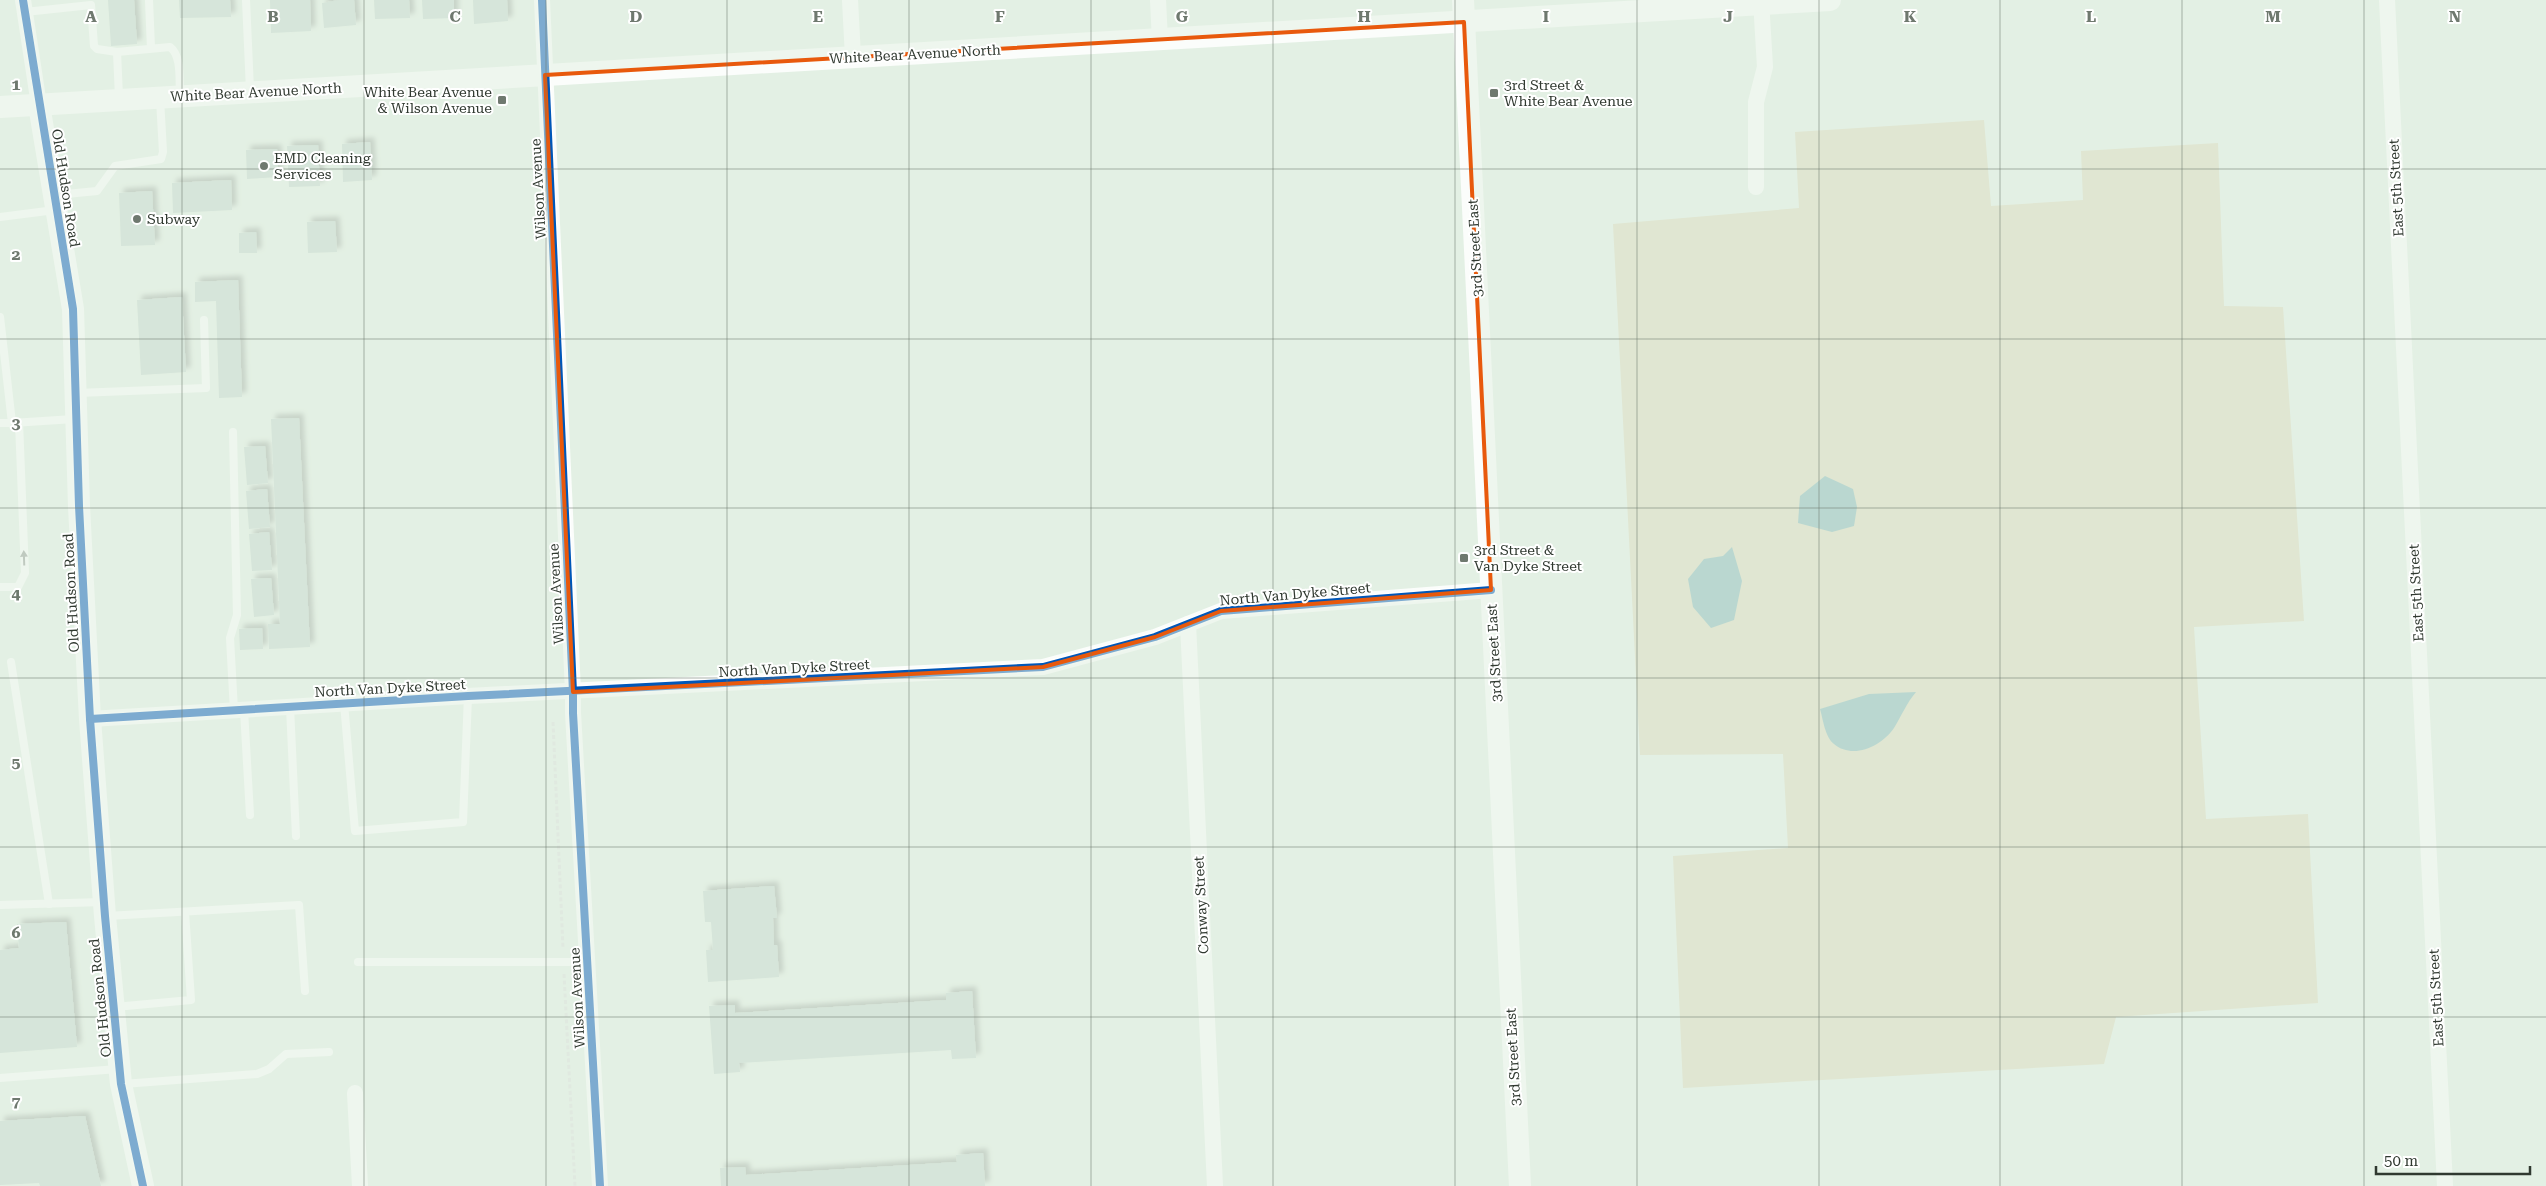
<svg xmlns="http://www.w3.org/2000/svg" width="2546" height="1186" viewBox="0 0 2546 1186" font-family="'Roboto Serif',serif">
<defs>
<filter id="shadow"><feDropShadow dx="4.5" dy="-4.5" stdDeviation="2.5" flood-color="#0004"/></filter>
</defs>
<rect width="100%" height="100%" fill="#e3f0e4"/>
<polygon fill="#dbd9bc" points="1984,120 1991,206 2083,200 2081,151 2218,143 2224,306 2283,307 2304,621 2194,627 2206,819 2308,814 2318,1003 2116,1017 2104,1064 1683,1088 1673,856 1788,848 1783,754 1640,755 1613,224 1799,208 1795,132"/>
<g fill="#87b9b9">
<polygon points="1825,476 1853,489 1857,507 1854,526 1832,532 1798,523 1800,496"/>
<polygon points="1732,547 1742,581 1734,620 1711,628 1693,607 1688,579 1704,559 1723,556"/>
<path d="M1916 692C1906 704 1902 715 1894 728 1882 746 1853 760 1834 744 1825 737 1823 719 1820 709L1869 694Z"/>
</g>
<g fill="#c5d7ce" filter="url(#shadow)">
<polygon points="108,0 134,0 137,44 111,46"/>
<polygon points="179,0 230,0 231,17 180,18"/>
<polygon points="270,0 310,0 311,31 271,33"/>
<polygon points="339,0 354,0 356,25 324,28 322,3"/>
<polygon points="374,0 409,0 410,18 375,19"/>
<polygon points="422,0 454,0 454,18 423,19"/>
<polygon points="473,0 507,0 508,21 474,24"/>
<polygon points="370,142 372,180 343,182 342,144"/>
<polygon points="318,145 320,186 289,187 287,146"/>
<polygon points="277,149 278,177 247,179 246,150"/>
<polygon points="231,180 232,210 173,213 172,183"/>
<polygon points="152,191 155,245 121,246 119,193"/>
<polygon points="335,221 337,252 308,253 307,222"/>
<polygon points="256,232 257,253 239,253 239,233"/>
<polygon points="238,280 242,397 219,398 216,301 195,302 195,282"/>
<polygon points="182,297 186,372 141,375 137,300"/>
<polygon points="299,418 310,647 269,649 268,624 280,624 271,419"/>
<polygon points="265,446 268,483 247,485 244,447"/>
<polygon points="267,489 270,527 249,529 246,491"/>
<polygon points="269,532 272,570 252,571 249,534"/>
<polygon points="271,578 274,615 254,617 251,579"/>
<polygon points="262,628 263,649 240,650 239,629"/>
<polygon points="774,886 777,918 773,918 774,945 777,945 779,977 708,982 706,950 713,950 711,922 705,922 703,891"/>
<polygon points="66,922 77,1047 0,1053 0,950 19,948 17,924"/>
<polygon points="972,991 976,1058 952,1059 951,1050 739,1063 740,1072 714,1074 709,1006 735,1005 735,1013 946,1000 946,993"/>
<polygon points="85,1116 101,1186 40,1186 39,1183 0,1185 0,1121"/>
<polygon points="983,1153 985,1186 721,1186 720,1168 745,1167 746,1175 957,1162 956,1155"/>
</g>
<g fill="none" stroke-linecap="round" stroke-linejoin="round">
<g stroke="#dbdfdc" stroke-width="3" stroke-dasharray="4 2.5" stroke-linecap="butt">
<polyline points="553,722 563,948"/>
<polyline points="564,974 575,1186"/>
</g>
<g stroke="#fbfdfb" stroke-width="8">
<polyline points="149,0 151,48"/>
<polyline points="246,0 250,90"/>
<path d="M25 12 91 5 94 46 97 49 117 52 170 47C182 56 179 80 180 94"/>
<polyline points="117,52 119,97"/>
<polyline points="56,195 97,191 115,166 161,159 163,152 160,99"/>
<polyline points="0,217 55,210"/>
<polyline points="0,317 12,423 74,419"/>
<polyline points="77,393 206,388 204,320"/>
<polyline points="0,423 12,423"/>
<polyline points="233,432 237,615 230,638 234,711"/>
<polyline points="0,587 18,587 25,573 19,422"/>
<polyline points="11,662 49,904"/>
<polyline points="344,703 355,831 463,822 468,696"/>
<polyline points="290,707 296,836"/>
<polyline points="244,710 250,815"/>
<polyline points="0,905 103,902"/>
<polyline points="107,916 299,905 305,991"/>
<polyline points="358,962 588,962"/>
<polyline points="115,1007 191,1000 185,912"/>
<polyline points="0,1078 118,1069"/>
<polyline points="123,1084 257,1074 269,1069 286,1054 329,1052"/>
</g>
<g stroke="#fbfdfb" stroke-width="16">
<polyline points="23,0 39,105"/>
<polyline points="542,0 573,692 573,713 600,1186"/>
<polyline points="850,0 853,57"/>
<polyline points="1158,0 1160,41"/>
<polyline points="2387,0 2445,1186"/>
<polyline points="1756,187 1756,102 1765,67 1761,0"/>
<polyline points="1188,624 1215,1186"/>
<polyline points="90,719 468,696 1043,667 1155,637 1221,611 1491,590"/>
<polyline points="355,1093 360,1186"/>
</g>
<g stroke="#fbfdfb" stroke-width="22">
<polyline points="1463,0 1520,1186"/>
<polyline points="39,105 73,309 79,506 90,719 105,916 121,1084 143,1186"/>
<polyline points="0,107 1830,0"/>
</g>
<defs>
<g id="cycleway">
<polyline points="23,0 73,309 79,506 90,719 105,916 121,1084 143,1186"/>
<polyline points="542,0 573,692 573,713 600,1186"/>
<polyline points="90,719 468,696 1043,667 1155,637 1221,611 1491,590"/>
</g>
</defs>
<use href="#cycleway" stroke="#fff" stroke-width="11"/>
<use href="#cycleway" stroke="#0057b8" stroke-width="8"/>
</g>
<defs><path id="oneway-solid" d="M-6-.8H1V-3.2L6.5 0L1 3.2V.8H-6Z" transform="scale(1.25)"/></defs>
<use fill="#969b96" href="#oneway-solid" transform="translate(24 558) rotate(-92)"/>
<path d="M0 0H2546V1186H0ZM1464 22 1491 590 1221 611 1155 637 1043 667 573 692 545 75Z" fill="#e3f0e4" fill-opacity=".55" fill-rule="evenodd"/>
<path fill="none" stroke="#e8590c" stroke-width="4" stroke-linejoin="round" d="M1464 22 1491 590 1221 611 1155 637 1043 667 573 692 545 75Z"/>
<path fill="none" stroke="#6f796f" stroke-width="1" stroke-opacity="0.55" d="M182 0V1186M364 0V1186M546 0V1186M727 0V1186M909 0V1186M1091 0V1186M1273 0V1186M1455 0V1186M1637 0V1186M1819 0V1186M2000 0V1186M2182 0V1186M2364 0V1186M0 169H2546M0 339H2546M0 508H2546M0 678H2546M0 847H2546M0 1017H2546"/>
<g fill="#6f796f" stroke="#fff" stroke-width="2">
<rect x="1489" y="88" width="10" height="10" rx="2.5"/>
<rect x="497" y="95" width="10" height="10" rx="2.5"/>
<circle cx="264" cy="166" r="5"/>
<circle cx="137" cy="219" r="5"/>
<rect x="1459" y="553" width="10" height="10" rx="2.5"/>
</g>
<g text-anchor="middle" stroke-width="4" stroke-linejoin="round" paint-order="stroke">
<g font-size="14" fill="#303930" stroke="#fff">
<text transform="translate(915 54) rotate(-3)" y="5">White Bear Avenue North</text>
<text transform="translate(256 92) rotate(-3)" y="5">White Bear Avenue North</text>
<text transform="translate(66 188) rotate(81)" y="5">Old Hudson Road</text>
<text transform="translate(2396 188) rotate(-93)" y="5">East 5th Street</text>
<text transform="translate(538 189) rotate(-93)" y="5">Wilson Avenue</text>
<text transform="translate(1475 248) rotate(-93)" y="5">3rd Street East</text>
<text transform="translate(71 593) rotate(-93)" y="5">Old Hudson Road</text>
<text transform="translate(2416 593) rotate(-93)" y="5">East 5th Street</text>
<text transform="translate(556 594) rotate(-93)" y="5">Wilson Avenue</text>
<text transform="translate(1295 594) rotate(-5)" y="5">North Van Dyke Street</text>
<text transform="translate(1494 653) rotate(-93)" y="5">3rd Street East</text>
<text transform="translate(794 668) rotate(-3)" y="5">North Van Dyke Street</text>
<text transform="translate(390 688) rotate(-3)" y="5">North Van Dyke Street</text>
<text transform="translate(1201 905) rotate(-93)" y="5">Conway Street</text>
<text transform="translate(100 998) rotate(-96)" y="5">Old Hudson Road</text>
<text transform="translate(577 998) rotate(-93)" y="5">Wilson Avenue</text>
<text transform="translate(2436 998) rotate(-93)" y="5">East 5th Street</text>
<text transform="translate(1513 1057) rotate(-93)" y="5">3rd Street East</text>
</g>
<g font-size="14" fill="#303930" stroke="#fff" text-anchor="start">
<text x="1504" y="90">3rd Street &amp;<tspan x="1504" dy="16">White Bear Avenue</tspan></text>
<text x="492" y="97" text-anchor="end">White Bear Avenue<tspan x="492" dy="16">&amp; Wilson Avenue</tspan></text>
<text x="274" y="163">EMD Cleaning<tspan x="274" dy="16">Services</tspan></text>
<text x="147" y="224">Subway</text>
<text x="1474" y="555">3rd Street &amp;<tspan x="1474" dy="16">Van Dyke Street</tspan></text>
</g>
</g>
<g font-size="16" text-anchor="middle" font-weight="bold" fill="#6f796f" stroke="#fff" stroke-width="4" stroke-linejoin="round" paint-order="stroke">
<text x="91" y="22">A</text>
<text x="273" y="22">B</text>
<text x="455" y="22">C</text>
<text x="636" y="22">D</text>
<text x="818" y="22">E</text>
<text x="1000" y="22">F</text>
<text x="1182" y="22">G</text>
<text x="1364" y="22">H</text>
<text x="1546" y="22">I</text>
<text x="1728" y="22">J</text>
<text x="1910" y="22">K</text>
<text x="2091" y="22">L</text>
<text x="2273" y="22">M</text>
<text x="2455" y="22">N</text>
<text x="16" y="90">1</text>
<text x="16" y="260">2</text>
<text x="16" y="429">3</text>
<text x="16" y="599">4</text>
<text x="16" y="768">5</text>
<text x="16" y="938">6</text>
<text x="16" y="1107">7</text>
</g>
<path d="M2376 1166v8h154v-8" fill="none" stroke="#303930" stroke-width="2.5"/>
<text x="2384" y="1166" font-size="15" fill="#303930" stroke="#ffffff" stroke-width="4" paint-order="stroke">50 m</text>
</svg>
